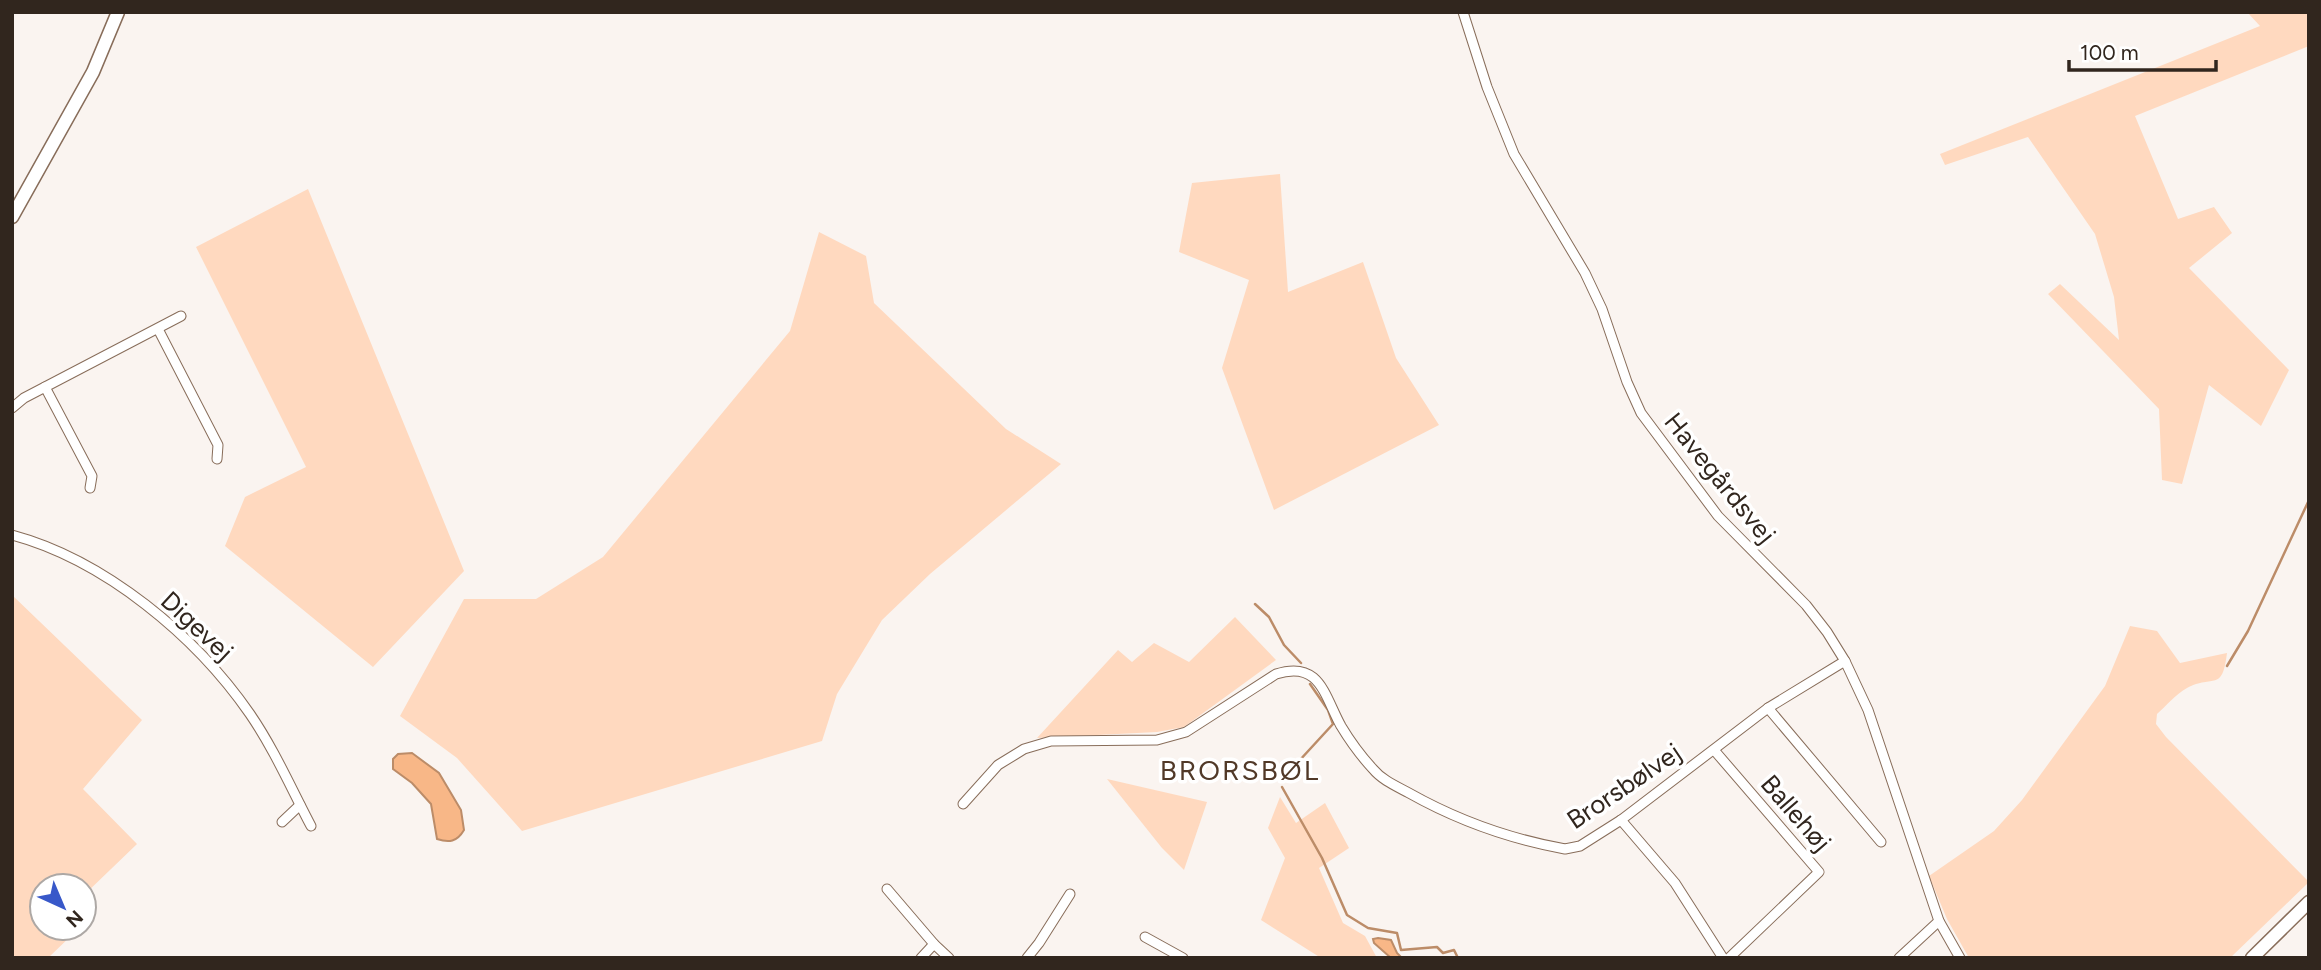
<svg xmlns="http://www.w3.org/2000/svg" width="2321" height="970" viewBox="0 0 2321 970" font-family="Figtree,sans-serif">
<rect width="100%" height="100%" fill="#faf4f0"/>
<g fill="#ffd9bf">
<polygon points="2247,12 2309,12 2309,46 2135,116 2178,219 2214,207 2232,233 2189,268 2289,370 2261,426 2209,385 2182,484 2162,480 2159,409 2048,294 2060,284 2119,340 2114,297 2095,234 2028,137 1945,165 1940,154 2260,26"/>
<polygon points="1280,174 1288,292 1363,262 1396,358 1439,425 1274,510 1222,368 1249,280 1179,252 1192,183"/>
<polygon points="308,189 464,571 373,667 225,546 245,497 306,467 196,247"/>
<polygon points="819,232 866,256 874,303 1006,429 1061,464 930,574 882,620 837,694 822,741 522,831 457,758 400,716 464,599 536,599 603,557 790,331"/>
<polygon points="12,595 142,720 83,789 137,844 84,895 84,886 42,886 42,928 74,928 75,932 48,958 12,958"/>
<polygon points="1235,617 1276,660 1184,727 1157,732 1037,738 1118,650 1132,662 1154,643 1189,662"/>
<path d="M2130 626 2157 631 2180 663 2227 653C2222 693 2214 674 2187 688 2176 694 2166 706 2157 714L2156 724 2166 737 2309 882 2230 958H1969L1947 919 1929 876 1994 831 2022 800 2105 686Z"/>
<polygon points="1107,779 1207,802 1184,870 1162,848"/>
<polygon points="1280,797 1296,823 1325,803 1349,848 1319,868 1343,923 1365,936 1377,958 1321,958 1261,920 1285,858 1268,828"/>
</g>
<g fill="#f8b787" stroke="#bc8c68" stroke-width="2">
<path d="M412 753 439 773 461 810 464 830C457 842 449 843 437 839L431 804 412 783 393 769V759L398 754Z"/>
<polygon points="1378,938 1391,940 1397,953 1402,958 1391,958 1374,943 1373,939"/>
</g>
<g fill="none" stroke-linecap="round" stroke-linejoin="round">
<g stroke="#bc8c68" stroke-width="2.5">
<polyline points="1255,604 1269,617 1284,645 1301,663"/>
<polyline points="2227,666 2248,631 2309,500"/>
<polyline points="1281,772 1299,761 1333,724 1328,710 1310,684"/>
<polyline points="1282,787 1322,858 1347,915 1368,928 1397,933 1401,950 1437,947 1443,953 1454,950 1458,958"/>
</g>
<defs>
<g id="street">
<polyline points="1463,12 1487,87 1514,154 1585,273 1602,309 1627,382 1641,413 1718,516 1806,605 1827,632 1845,661 1868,710 1939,921 1960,958"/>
<polyline points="158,329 218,445 217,459"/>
<polyline points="45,387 92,476 90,488"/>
<polyline points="12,408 24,398 181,316"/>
<path d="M12 535C105 560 196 636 250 714 274 749 291 788 311 826"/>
<polyline points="1768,708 1881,842"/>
<polyline points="1714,750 1819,872 1729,958"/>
<path d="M963 804 998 765 1024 749 1051 741 1157 740 1186 732 1276 674C1320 660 1324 695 1341 726 1350 741 1361 756 1373 769 1382 780 1396 786 1409 793 1457 820 1510 839 1565 849L1580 846 1621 820 1768 708 1845 661"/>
<polyline points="1621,820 1675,883 1723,958"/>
<polyline points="282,822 300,805"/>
<polyline points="887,889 934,944 949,958"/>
<polyline points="1145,937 1183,958"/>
<polyline points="921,958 934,944"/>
<polyline points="1027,958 1039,943 1070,894"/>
<polyline points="1899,958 1939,921"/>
</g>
<g id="secondary">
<polyline points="12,217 93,72 118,12"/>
<polyline points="2252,958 2309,902"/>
</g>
</defs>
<use href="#street" stroke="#886d5a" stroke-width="11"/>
<use href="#secondary" stroke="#886d5a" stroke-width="15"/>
<use href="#street" stroke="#fff" stroke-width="9"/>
<use href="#secondary" stroke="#fff" stroke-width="12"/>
</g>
<g text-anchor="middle" stroke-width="7" stroke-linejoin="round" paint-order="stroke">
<g font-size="26" fill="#31261e" stroke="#fff">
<text transform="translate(1720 478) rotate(51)" y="9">Havegårdsvej</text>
<text transform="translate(197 626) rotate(43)" y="9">Digevej</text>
<text transform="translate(1624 786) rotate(-34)" y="9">Brorsbølvej</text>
<text transform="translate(1796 813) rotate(49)" y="9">Ballehøj</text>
</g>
<g font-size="28" letter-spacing="2" fill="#513928" stroke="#fff">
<text x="1240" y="780">BRORSBØL</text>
</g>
</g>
<rect width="2321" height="970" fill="none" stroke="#31261e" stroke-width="28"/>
<g transform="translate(63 907) rotate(136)"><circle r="33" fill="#ffffff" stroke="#ada8a5" stroke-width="2"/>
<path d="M0-5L12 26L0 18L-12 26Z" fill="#3858c9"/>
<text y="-10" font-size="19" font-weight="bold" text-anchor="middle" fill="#31261e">N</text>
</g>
<path d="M2069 60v10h147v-10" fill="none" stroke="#31261e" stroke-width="3.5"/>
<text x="2080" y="60" font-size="21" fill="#31261e" stroke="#ffffff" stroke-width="5" paint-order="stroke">100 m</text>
</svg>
